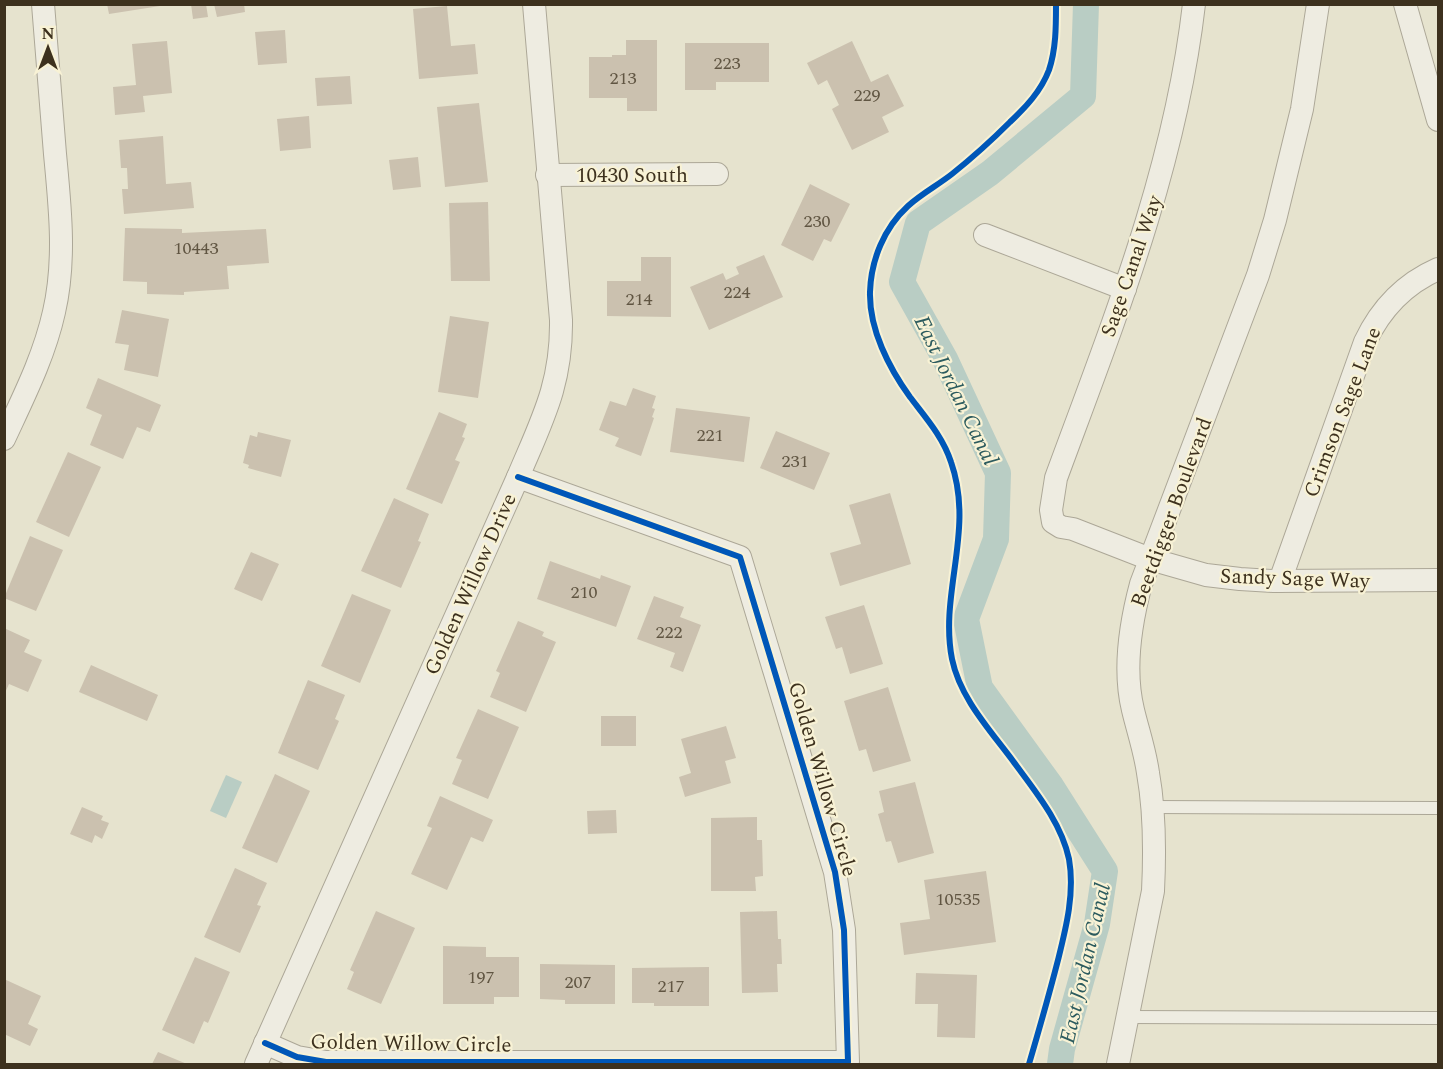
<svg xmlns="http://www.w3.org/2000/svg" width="1443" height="1069" viewBox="0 0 1443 1069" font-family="Spectral,serif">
<rect width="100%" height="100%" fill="#e6e3ce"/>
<polygon fill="#b9cdc4" points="226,775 242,782 226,818 210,811"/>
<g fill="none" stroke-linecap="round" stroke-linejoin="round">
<polyline stroke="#b9cdc4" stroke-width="26" points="1060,1064 1062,1049 1097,924 1105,871 1051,786 980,688 966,619 996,539 998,473 945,359 902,282 918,223 990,173 1083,96 1086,4"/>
</g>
<g fill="#cbc1af">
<polygon points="107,4 160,4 160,6 109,14"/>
<polygon points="191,4 206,4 208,17 193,19"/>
<polygon points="214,4 244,4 245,12 217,17"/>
<polygon points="447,6 451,46 475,44 478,74 419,79 413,9"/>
<polygon points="285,30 287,63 258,65 255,32"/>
<polygon points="626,40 657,40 657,111 627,111 627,98 589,98 589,57 612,57 612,55 626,55"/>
<polygon points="167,41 172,93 143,96 145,112 115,115 113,87 136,85 132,44"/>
<polygon points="852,41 871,82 888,74 904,106 882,117 889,132 852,150 832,109 839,105 827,80 818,85 807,63"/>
<polygon points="685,43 769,43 769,82 716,82 716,90 685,90"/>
<polygon points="350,76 352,104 317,106 315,78"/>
<polygon points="479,103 488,182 445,187 437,107"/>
<polygon points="309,116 311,148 280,151 277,119"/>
<polygon points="163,136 166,184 191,182 194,208 124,214 122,189 128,189 127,168 121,168 119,140"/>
<polygon points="418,157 421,187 393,190 389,160"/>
<polygon points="810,184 850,204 831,242 824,239 813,261 781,245"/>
<polygon points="488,202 490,281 451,281 449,203"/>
<polygon points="125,228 182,229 182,233 266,229 269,263 227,266 229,289 184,292 184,295 147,294 147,282 123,281"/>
<polygon points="764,255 783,297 709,330 690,287 723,273 726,280 739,274 736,267"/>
<polygon points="641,257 671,257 671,317 607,316 607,281 641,281"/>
<polygon points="122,310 169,319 158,377 124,370 129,345 115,343"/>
<polygon points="450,316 489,322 478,398 438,392"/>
<polygon points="98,378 161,405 150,432 137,427 123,459 90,445 102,415 86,408"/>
<polygon points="633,388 656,396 652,408 655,409 652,417 654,418 641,456 615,446 619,438 599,430 610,401 626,406"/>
<polygon points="676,408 750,417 744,462 670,452"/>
<polygon points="439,412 467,424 462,437 465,438 455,460 460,462 442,504 406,489"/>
<polygon points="776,431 830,453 814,490 760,468"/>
<polygon points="258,432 291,440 281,477 248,468 249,465 243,463 250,435 257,437"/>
<polygon points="68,452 101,467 69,537 36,522"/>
<polygon points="890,493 911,564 840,586 830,553 861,544 849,505"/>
<polygon points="394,498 429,514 418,541 421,542 401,588 361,571"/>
<polygon points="30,536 63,550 36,611 4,598"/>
<polygon points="251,552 279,564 262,601 234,589"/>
<polygon points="550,561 600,579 601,575 631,586 616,627 537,599"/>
<polygon points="352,594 391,610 360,683 321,666"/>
<polygon points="654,596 684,607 680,617 701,625 683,672 670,667 675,653 637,639"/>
<polygon points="864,605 883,664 850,674 842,647 836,649 825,617"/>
<polygon points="518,621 544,632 542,636 556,642 526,712 490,697 500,673 496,671"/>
<polygon points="4,628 30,640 24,652 42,660 28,692 9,684 4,695"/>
<polygon points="91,665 158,695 147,721 79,692"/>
<polygon points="308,680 345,695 335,719 339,721 318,770 278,753"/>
<polygon points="888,687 911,761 873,772 866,749 859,751 844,701"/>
<polygon points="478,709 519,727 488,799 452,784 462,760 456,758"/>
<rect x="601" y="716" width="35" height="30"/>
<polygon points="726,726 736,758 725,761 731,783 685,797 679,777 691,773 681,739"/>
<polygon points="275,774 310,791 277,863 242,848"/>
<polygon points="915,782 934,853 898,863 891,841 886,842 878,814 884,812 879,791"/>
<polygon points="440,796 493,820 483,842 471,837 447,890 411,874 432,828 427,826"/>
<polygon points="82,807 103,816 101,820 109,823 102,839 95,835 92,843 70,834"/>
<polygon points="616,810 617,833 588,834 587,811"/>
<polygon points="757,817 757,840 762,840 763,876 755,877 756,891 711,891 711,818"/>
<polygon points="235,868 267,883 257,905 261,906 240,953 204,937"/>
<polygon points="986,871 996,942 904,955 900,923 930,919 924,880"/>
<polygon points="376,911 415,928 381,1004 347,989 354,972 350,970"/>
<polygon points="777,911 778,939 781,939 782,964 777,964 778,992 742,993 740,912"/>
<polygon points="443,946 486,947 486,957 519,957 519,997 494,997 494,1004 443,1004"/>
<polygon points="195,957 230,972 208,1023 204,1021 194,1044 162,1030"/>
<polygon points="540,964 615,965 615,1004 565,1004 565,1000 540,999"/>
<polygon points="709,967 709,1006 654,1006 654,1003 632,1003 632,968"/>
<polygon points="916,973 977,975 975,1038 937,1037 938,1004 915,1004"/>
<polygon points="4,979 41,996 28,1024 38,1029 30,1046 4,1034"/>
<polygon points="158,1052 187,1064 152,1064"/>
</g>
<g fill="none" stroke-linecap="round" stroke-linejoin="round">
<defs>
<g id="service">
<polyline points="1153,807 1438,808"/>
<polyline points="1127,1017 1438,1018"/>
</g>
<g id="minor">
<path d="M1194 4C1175 170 1113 323 1056 478L1051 510 1053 522 1061 527 1073 529 1150 559 1206 575 1240 579 1273 581 1438 580"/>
<polyline points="1405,4 1438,120"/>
<polyline points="547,175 717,174"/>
<polyline points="985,235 1125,289"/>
<path d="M4 439C23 398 44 357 54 312 66 260 60 207 55 154 51 104 47 54 43 4"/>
<path d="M1280 581 1365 342C1381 308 1404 284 1438 269"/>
<polyline points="265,1043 297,1057 326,1062 848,1062 844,930 835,872 740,557 518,477"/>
<path d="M256 1064 518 477C542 420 562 384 561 320L534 4"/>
<path d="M1118 1064 1153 891C1155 851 1155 812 1148 773 1145 751 1138 731 1133 710 1123 669 1130 625 1141 584L1258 275 1275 220 1302 109 1318 4"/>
</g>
</defs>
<use href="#service" stroke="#aca797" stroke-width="14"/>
<use href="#minor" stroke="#aca797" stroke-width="24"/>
<use href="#service" stroke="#eeece1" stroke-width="12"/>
<use href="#minor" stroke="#eeece1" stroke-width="22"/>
<defs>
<g id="cycleway">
<polyline points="265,1043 297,1057 326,1062 848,1062 844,930 835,872 740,557 518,477"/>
<path d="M1029 1064C1039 1030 1049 995 1058 960 1066 928 1075 893 1069 859 1061 822 1035 791 1013 761 990 730 960 698 952 659 939 593 975 530 951 462 943 437 926 418 910 397 889 368 869 329 870 292 871 260 884 228 908 206 921 194 938 185 952 174 972 158 991 141 1010 122 1026 107 1041 91 1049 70 1056 49 1056 27 1056 4"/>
</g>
</defs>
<use href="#cycleway" stroke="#f8f2d5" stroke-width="10"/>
<use href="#cycleway" stroke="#0057b8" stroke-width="6"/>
</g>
<g text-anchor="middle" stroke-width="4.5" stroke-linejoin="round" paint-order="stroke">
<g font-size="18" fill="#605542">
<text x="727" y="69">223</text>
<text x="623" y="84">213</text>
<text x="867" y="101">229</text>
<text x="817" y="227">230</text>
<text x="196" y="254">10443</text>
<text x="737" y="298">224</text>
<text x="639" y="305">214</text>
<text x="710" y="441">221</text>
<text x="795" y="467">231</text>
<text x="584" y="598">210</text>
<text x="669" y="638">222</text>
<text x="958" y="905">10535</text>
<text x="481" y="983">197</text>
<text x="578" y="988">207</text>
<text x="671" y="992">217</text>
</g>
<g font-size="21" fill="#3d311e" stroke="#f8f2d5">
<text x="632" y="182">10430 South</text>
<text transform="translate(1131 266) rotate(-71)" y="7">Sage Canal Way</text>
<text transform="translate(1342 412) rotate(-69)" y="7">Crimson Sage Lane</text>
<text transform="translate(1171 512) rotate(-70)" y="7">Beetdigger Boulevard</text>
<text transform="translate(1295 578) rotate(2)" y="7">Sandy Sage Way</text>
<text transform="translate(470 584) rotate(-66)" y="7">Golden Willow Drive</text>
<text transform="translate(823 779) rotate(74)" y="7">Golden Willow Circle</text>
<text transform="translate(411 1043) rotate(1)" y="7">Golden Willow Circle</text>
</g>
<g font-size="22" font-style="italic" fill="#2c5b5e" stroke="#f8f2d5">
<text transform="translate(957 390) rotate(64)" y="8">East Jordan Canal</text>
<text transform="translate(1084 963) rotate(-77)" y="8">East Jordan Canal</text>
</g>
</g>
<rect width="1443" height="1069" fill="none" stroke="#3d311e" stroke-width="12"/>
<g transform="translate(48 48)" stroke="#f8f2d5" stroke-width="4.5" paint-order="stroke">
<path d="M0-4.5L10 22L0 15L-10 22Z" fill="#3d311e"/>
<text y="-9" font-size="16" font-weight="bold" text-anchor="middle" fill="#3d311e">N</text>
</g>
</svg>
